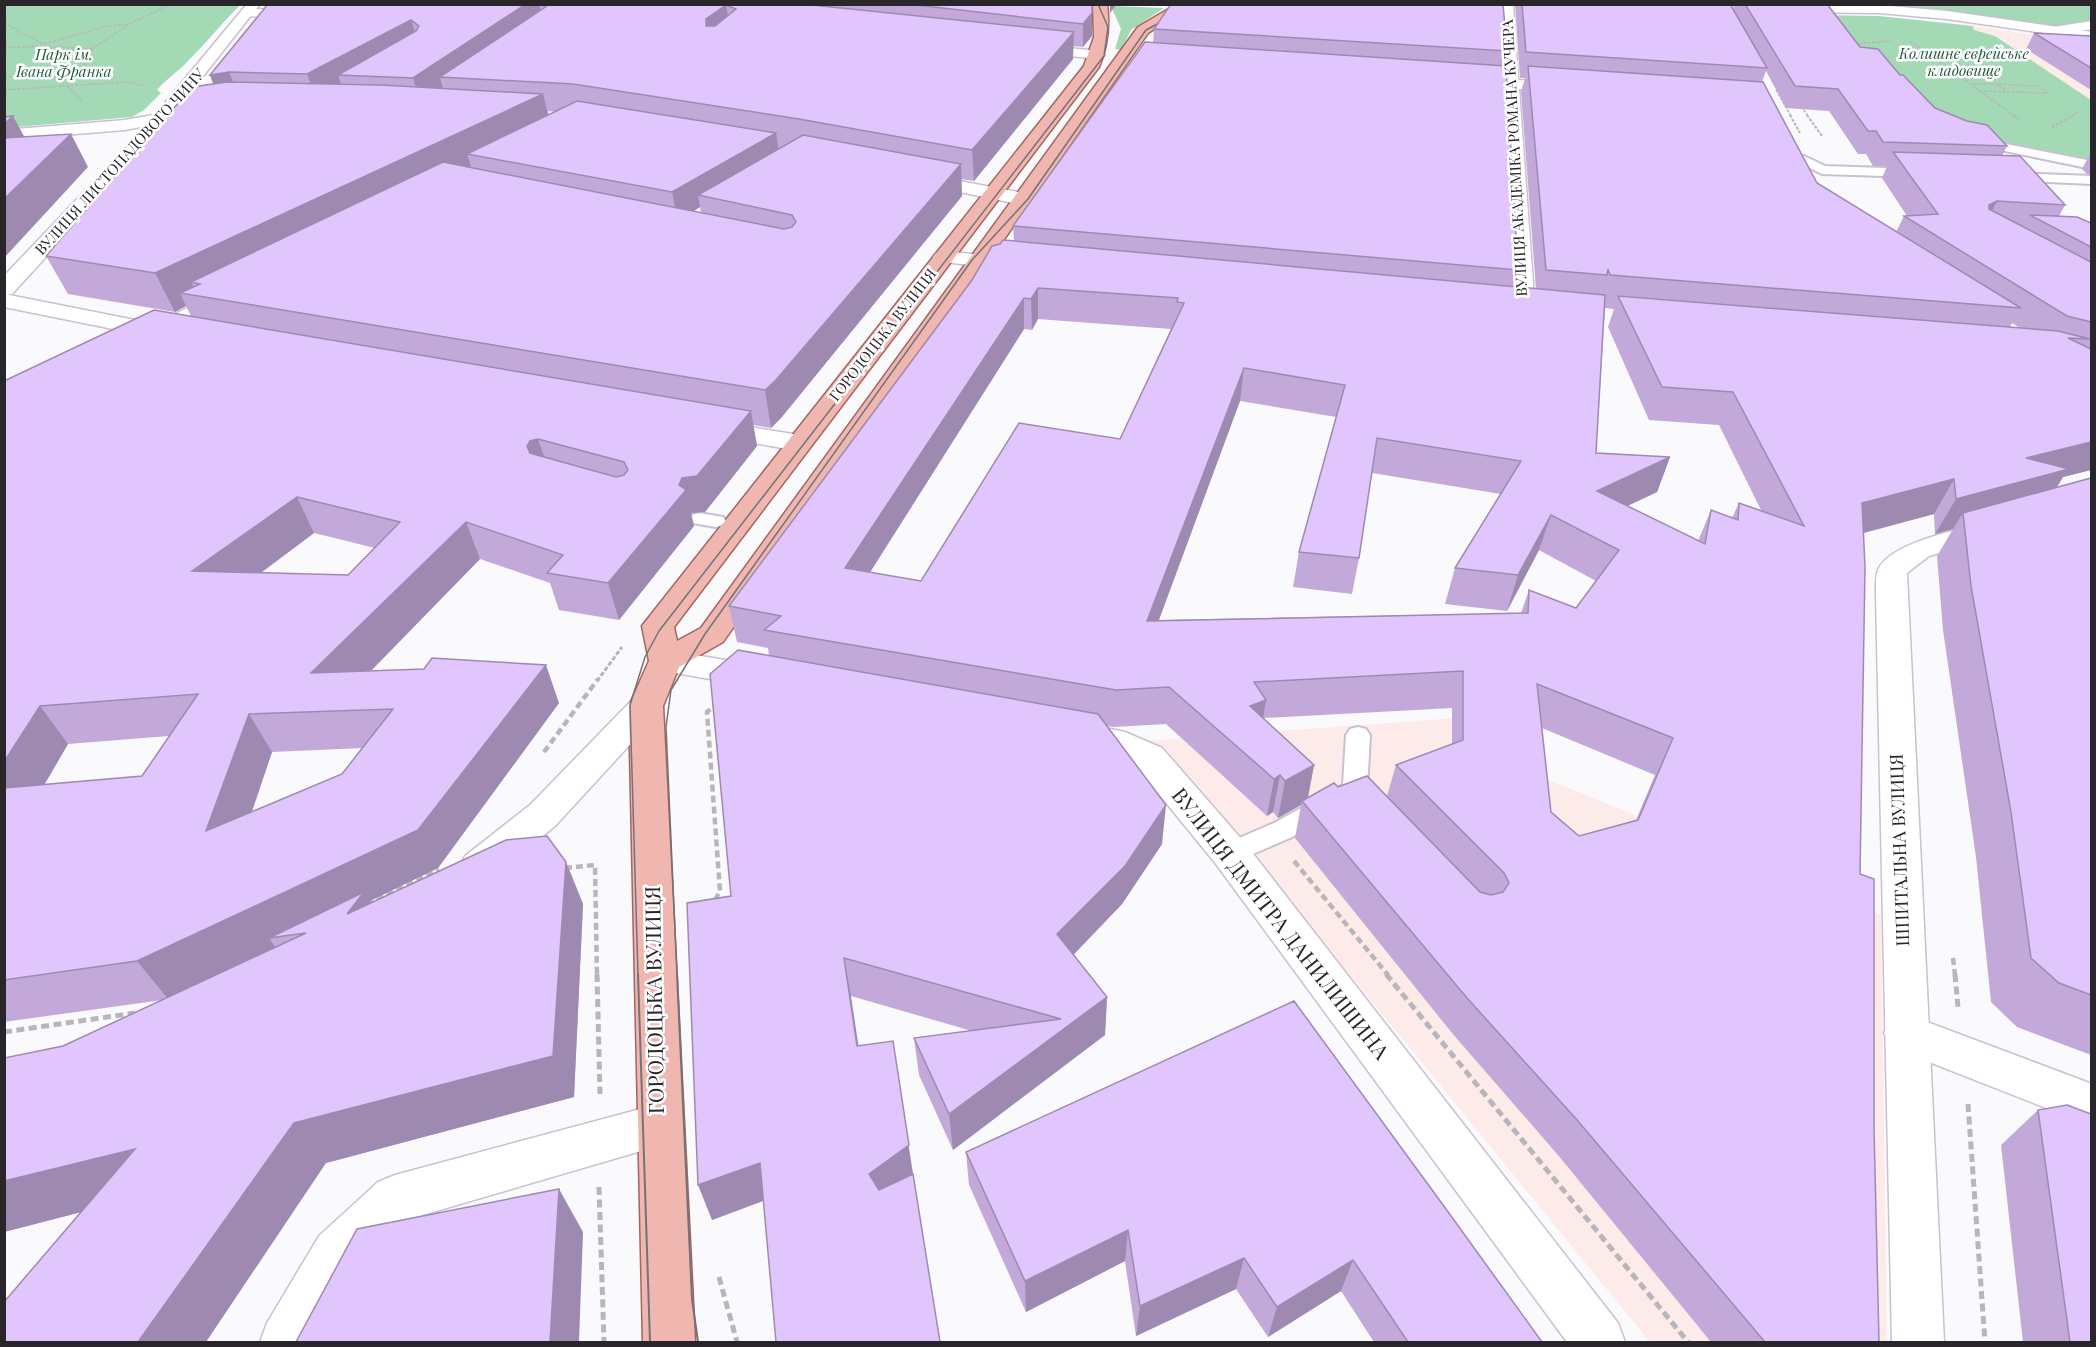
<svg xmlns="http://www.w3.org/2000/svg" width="2096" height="1347" viewBox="0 0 2096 1347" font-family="'Playfair Display',serif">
<rect width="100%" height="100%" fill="#faf9fc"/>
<g fill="#fcebe9">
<polygon points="1973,26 2091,43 2091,100 1995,36 1974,30"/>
<polygon points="1485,716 1524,770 1881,915 1887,1342 1650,1342 1168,752 1146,741"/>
</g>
<g fill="#a3d9b5">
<path d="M5 5H240C222 23 206 43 188 61 178 72 166 79 157 90L161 93 144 110 132 117 5 128Z"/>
<polygon points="1853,5 2091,5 2091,31 2064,27 2044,28"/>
<polygon points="1111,6 1164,8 1131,30 1121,50 1115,49 1121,29"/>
<polygon points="1752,14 1879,16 1973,26 1974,30 1995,36 2091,100 2091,163 1948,145"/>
</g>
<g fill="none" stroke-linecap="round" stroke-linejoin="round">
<defs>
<g id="service">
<polygon points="1975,138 2092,161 2092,169 1971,144 1969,142"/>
<polygon points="1804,156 1825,166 1914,169 1920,173 1914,177 1822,174 1800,163 1800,157"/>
<polygon points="2010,173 2092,176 2092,184 2006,180 2004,177 2006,174"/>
<polygon points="699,513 723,517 726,521 723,525 716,527 692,523 689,519 692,515"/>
<polygon points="1358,727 1366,729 1370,735 1367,790 1364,796 1292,837 1239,860 1230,863 1221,860 1217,853 1221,846 1274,823 1343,785 1346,735 1350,729"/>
</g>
<g id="minor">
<polygon points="1499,4 1513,4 1518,80 1569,83 1577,88 1569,93 1519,89 1535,311 1532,316 1524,318 1516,316 1513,311 1503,88 1462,85 1454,80 1462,75 1503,78"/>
<polygon points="247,9 306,10 313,14 306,18 242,16 240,13 242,10"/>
<polygon points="1028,44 1098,51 1105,55 1098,59 1023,51 1021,48 1023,45"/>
<polygon points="193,108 199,110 201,113 199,116 125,130 4,140 4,130 125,120"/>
<polygon points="917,173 1023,193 1030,195 1032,199 1030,203 1023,205 911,182 908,178 911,174"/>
<polygon points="229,287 237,289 240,294 237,299 166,336 158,338 4,307 4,294 155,324"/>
<polygon points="1906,1014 2092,1084 2092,1126 1891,1047 1884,1033 1891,1019"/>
<polygon points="659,1104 675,1111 682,1126 675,1141 409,1219 355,1272 315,1342 260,1342 267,1323 319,1236 378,1182 395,1175"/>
</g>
<g id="tertiary">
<polygon points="247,4 260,4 152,141 12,294 4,295 4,276 140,133"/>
<polygon points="2092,21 2092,29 2053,35 2046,31 2053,27"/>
<polygon points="943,251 1012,258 1019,260 1022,264 1019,268 1012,270 936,261 933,257 936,253"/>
<polygon points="713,421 799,435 808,437 812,443 808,449 799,451 704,434 700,429 704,424"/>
<path d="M1988 522 1998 525 2002 531 1998 537 1929 556 1907 573 1944 1342H1892L1876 595C1876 587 1875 575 1879 568 1893 542 1961 529 1988 522Z"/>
<polygon points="665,650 761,666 773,669 778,677 773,685 761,688 653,669 649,661 653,653"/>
<polygon points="646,694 658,698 663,706 658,714 556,825 493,878 479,882 465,878 460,867 465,856 530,805 634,698"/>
<polygon points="1077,722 1125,732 1162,748 1244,842 1618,1323 1625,1342 1567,1342 1216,864 1136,766 1105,752 1065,743 1060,734 1065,725"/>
</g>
<polygon id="secondary" points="1784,4 1879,5 1947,11 2092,32 2092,40 1947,19 1879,13 1786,12 1779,8"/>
<path id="primary" d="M1093 4H1107C1110 27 1108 46 1099 67L674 627 677 641 701 628 1138 27 1177 4H1193L1148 33 723 642 679 667 663 706 695 1342H643L629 706 649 661 642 626 1084 66 1094 37Z"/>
</defs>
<use href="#service" stroke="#c9c0d2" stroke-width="4"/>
<use href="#minor" stroke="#c9c0d2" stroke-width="3"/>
<use href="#tertiary" stroke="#c9c0d2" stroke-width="3"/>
<use href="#secondary" stroke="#c9c0d2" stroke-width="3"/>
<use href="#primary" stroke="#a46560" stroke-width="3"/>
<g stroke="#b8b6ba" stroke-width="1.5" stroke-dasharray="3 1.5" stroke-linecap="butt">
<polyline points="4,23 43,44"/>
<polyline points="1910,41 2015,116"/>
<polyline points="44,44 107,26 127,24"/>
<polyline points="1854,44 1891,41"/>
<polyline points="4,48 41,46 92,49"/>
<polyline points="4,77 71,77 82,70 92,49 129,24 172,4"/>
<polyline points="71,77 67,86 127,82 147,86"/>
<polyline points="1973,84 1996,84"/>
<polyline points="4,90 67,86 82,100"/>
<polyline points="1776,90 1791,116"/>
<polyline points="2005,90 1996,84 2038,86 2048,93"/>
<polyline points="1980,91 2048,93"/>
<polyline points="1801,106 1808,116"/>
<polyline points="2071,116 2081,111"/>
</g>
<g stroke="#b8b6ba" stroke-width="2" stroke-dasharray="3 1.5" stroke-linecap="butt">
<polyline points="1790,115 1800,133"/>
<polyline points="1807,115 1822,136"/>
<polyline points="2013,115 2021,121"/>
<polyline points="2052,127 2074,115"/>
</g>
<polyline stroke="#b8b6ba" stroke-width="3" stroke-dasharray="4.5 2" stroke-linecap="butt" points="597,681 622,647"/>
<g stroke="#b8b6ba" stroke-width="4.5" stroke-dasharray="7 4" stroke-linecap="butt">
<polyline points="544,752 598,679"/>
<polyline points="1294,861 1388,975"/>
<polyline points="565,868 595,865 597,975"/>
<polyline points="715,900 720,891 707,712 717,704"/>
<polyline points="367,904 439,870"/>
<polyline points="1953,958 1955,975"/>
</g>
<g stroke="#b8b6ba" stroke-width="5" stroke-dasharray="8 4.5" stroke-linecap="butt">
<polyline points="597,974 600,1094"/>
<polyline points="1386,974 1688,1342"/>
<polyline points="1955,974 1958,1007"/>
<polyline points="4,1032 135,1013"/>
<polyline points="1968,1104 1985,1342"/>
<polyline points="599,1187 604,1342"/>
<polyline points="719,1277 737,1342"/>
</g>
<use href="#service" fill="#fff" fill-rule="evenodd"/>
<use href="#minor" fill="#fff" fill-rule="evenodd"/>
<use href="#tertiary" fill="#fff" fill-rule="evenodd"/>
<use href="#secondary" fill="#fff" fill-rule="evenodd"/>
<use href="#primary" fill="#f0b7b0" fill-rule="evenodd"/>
<g stroke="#747277" stroke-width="1.5">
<polyline points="638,975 630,705 645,657 659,631 1104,56 1108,27 1098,4"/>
<polyline points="677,975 666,727 671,690 705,634 972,260 1028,199 1146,30 1195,4"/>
</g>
<g stroke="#747277" stroke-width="2">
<polyline points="638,974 650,1342"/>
<polyline points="677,974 692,1299 698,1342"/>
</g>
</g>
<g fill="#c2a9da" fill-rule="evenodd">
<path d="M268 4H1092V36L1083 47 1073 46V59L974 181 961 179 962 196 781 418 771 428 753 425 757 446 705 512 691 513 694 526 619 620 559 610 550 583 480 559 370 671 559 703 438 868 370 901 371 903 566 862 583 904 574 1097 326 1163 81 1212 4 1232 63 1046 162 1000 4 1022V381L191 316 186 306 175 312 68 294 46 256 213 84 210 75ZM548 111 556 112 549 115ZM700 207 701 213 693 211ZM314 533 375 548 348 575 261 573ZM169 736 142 776 44 785 68 744ZM362 748 342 774 252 812 272 752Z"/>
<path d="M1515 4H1730L1733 9 1734 4H1827L1860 47 1900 75 1935 108 2007 146 2002 156 2065 205 2059 216 2091 223V470L2063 477 2057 487 2091 478V1055L2017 1027 1991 1002 1976 857 1943 630 1937 556 1953 529 1935 534 1934 514 1864 533 1860 874 1874 1127 1879 1342H1711L1558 1155 1452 1033 1295 838 1301 805 1278 818 1273 812 1267 816 1166 724 1114 727 1107 726 1162 844 1122 904 1073 955 1107 997 1105 1035 953 1150 919 1075 914 1038 972 1031 851 996 763 1201 712 1220 731 896 769 656 768 648 737 642 729 606 1014 241 1013 226 1153 43 1154 29 1507 51 1503 66 1518 270 1514 287 1536 289 1521 92 1525 78H1520ZM1766 71 1786 108 1829 111 1858 154H1866L1873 166H1887L1882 178 1907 216H1904L1896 232 1817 183 1762 82ZM1605 308 1614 309 1608 327 1649 420 1719 425 1761 510 1739 503 1732 518 1711 510 1698 541 1627 506 1657 492 1670 457 1596 453ZM1038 319 1171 329 1120 439 921 581 870 572 1024 329 1032 330ZM2012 323 2020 328 2010 327ZM1240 401 1336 417 1299 552 1293 587 1352 594 1359 558 1372 473 1501 494 1455 568 1445 604 1507 611 1539 550 1596 581 1576 608 1529 590 1521 613 1159 620ZM1452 708V744L1396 765 1387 796 1338 787 1308 798 1314 765 1263 718ZM1542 728 1655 775 1636 820 1579 836 1551 812Z"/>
<polygon points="2034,33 2091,36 2091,90 2026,49"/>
<polygon points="2091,152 2091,174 2087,174 2082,169"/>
<polygon points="1294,1001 1542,1342 1374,1342 1341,1291 1268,1337 1236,1289 1136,1336 1125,1261 1026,1312 969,1185 966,1152"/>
<polygon points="2038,1110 2091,1342 2023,1342 2001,1145"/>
</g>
<g fill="#9e8ab1">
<polygon points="526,4 539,4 543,21 440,77 443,89 421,105 413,78"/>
<polygon points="1110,4 1117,4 1110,13"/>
<polygon points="726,5 731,31 706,26 706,19"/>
<polygon points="1092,13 1092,36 1083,47 1083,24"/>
<polygon points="411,20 419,45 338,75 342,87 317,101 307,74"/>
<polygon points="1074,32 1073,59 974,181 972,150"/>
<polygon points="229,72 240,99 221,102 210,75"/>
<polygon points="543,94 551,126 467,154 471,166 206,296 200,284 191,282 198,296 180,293 186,306 175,312 155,273"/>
<polygon points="13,116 31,149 4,169 4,124"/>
<polygon points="776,133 780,160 698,195 700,207 678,221 672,192"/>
<polygon points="71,134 88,167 4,258 4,199"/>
<polygon points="961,164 962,196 781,418 771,428 765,390"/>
<polygon points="1997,201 1983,229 1989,205"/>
<polygon points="1038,288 1038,319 1032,330 1031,299"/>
<polygon points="1024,298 1024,329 850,604 845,568"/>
<polygon points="1244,368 1240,401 1145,657 1147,621"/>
<polygon points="751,411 757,446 705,512 691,513 694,526 619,620 608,583 679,485 682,478"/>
<polygon points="538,439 550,474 541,476 527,446 530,441"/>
<polygon points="2091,442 2091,470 2063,477 2047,503 1963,513 1953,529 1935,534 1956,499 2026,458"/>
<polygon points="1670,457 1657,492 1585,526 1597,491"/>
<polygon points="1954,479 1934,514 1844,538 1862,503"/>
<polygon points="297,497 314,533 213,608 192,571"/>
<polygon points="1551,515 1539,550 1507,611 1518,575"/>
<polygon points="466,522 480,559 332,711 311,673"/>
<polygon points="546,665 559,703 438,868 370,901 389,934 347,914 269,938 275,947 168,999 137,961"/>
<polygon points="1266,700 1260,737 1250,706"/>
<polygon points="40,706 68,744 19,828 4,811 4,762"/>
<polygon points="249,714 272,752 232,869 206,831"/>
<polygon points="1314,765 1307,802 1302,801 1301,805 1278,818 1285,781"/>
<polygon points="1280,775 1273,812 1267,816 1274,779"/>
<polygon points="1166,805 1162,844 1122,904 1057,972 1057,934"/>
<polygon points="566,862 583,904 574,1097 326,1163 206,1342 138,1342 294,1123"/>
<polygon points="844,958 851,996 864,1083 857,1046"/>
<polygon points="1107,997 1105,1035 953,1150 949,1114"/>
<polygon points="898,1078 914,1180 876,1209 869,1174"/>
<polygon points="135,1149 175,1188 4,1232 4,1181"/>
<polygon points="760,1163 771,1198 712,1220 698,1185"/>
<polygon points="559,1189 583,1232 579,1342 550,1342"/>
<polygon points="1128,1230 1125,1261 1026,1312 1025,1281"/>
<polygon points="1244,1258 1236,1289 1136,1336 1140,1306"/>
<polygon points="1353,1260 1341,1291 1268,1337 1277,1307"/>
</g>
<g fill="#e1c5fd" stroke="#9e8ab1" stroke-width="1.5" fill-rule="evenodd">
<polygon points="268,4 526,4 413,78 338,75 416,31 419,26 411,20 307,74 229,72 210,75"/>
<path d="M550 4H802L1074 32 972 150 799 119 573 84 440 77ZM726 5 736 9 715 26H706V19Z"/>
<polygon points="907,4 1092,4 1092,13 1083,24"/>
<polygon points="1171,4 1503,4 1507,51 1154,29"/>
<polygon points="1522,4 1730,4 1767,68 1526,52"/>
<polygon points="1745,4 1827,4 1860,47 1878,49 1900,75 1903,75 1935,108 1967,121 1987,125 2007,146 1883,142 1876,131 1868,131 1838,89 1795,86"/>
<polygon points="2034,33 2091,36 2091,68"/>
<polygon points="1145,42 1506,66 1518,270 1013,226"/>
<polygon points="1528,66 1763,82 1817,183 2021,308 1610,275 1608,269 1607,275 1546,270"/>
<polygon points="227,82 381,85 543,94 155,273 46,256 192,87"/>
<polygon points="577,101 776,133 672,192 467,154"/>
<polygon points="13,116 4,124 4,117"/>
<polygon points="71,134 4,199 4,138"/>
<polygon points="803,135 961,164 775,381 765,390 180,293 200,284 191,282 443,162 784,229 792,227 796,222 792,215 698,195"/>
<polygon points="1893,152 2020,156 2065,205 1997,201 1989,205 1989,209 2091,262 2091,322 2067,316 1904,216 1938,214"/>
<polygon points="2030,215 2077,217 2091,223 2091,247"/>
<path d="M1003 240 1605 295 1596 453 1670 457 1597 491 1705 544 1711 510 1738 520 1739 503 1804 526 1733 392 1662 387 1618 296 2058 331 2090 339 2068 338 2091 349V442L2026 458 2069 469 1956 499 1954 479 1862 503 1865 567 1860 874 1874 879V1127L1879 1342H1765L1578 1121 1467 998 1302 801 1334 783 1338 787 1367 776 1480 892 1491 895 1503 892 1509 883 1504 873 1396 765 1463 740V671L1254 682 1266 700 1250 706 1314 765 1285 781 1280 775 1274 779 1169 687 1116 690 764 630 781 616 729 606 972 280 992 246 1000 244ZM1038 288 1178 298 1177 302 1184 303 1120 439 1019 423 921 581 845 568 1024 298 1031 299ZM1244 368 1345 385 1299 552 1359 558 1377 438 1521 461 1455 568 1518 575 1551 515 1619 550 1576 608 1529 590 1528 613 1147 621ZM1537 684 1673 738 1638 820 1579 836 1551 812Z"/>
<path d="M154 310 751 411 697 476 682 478 679 485 686 490 608 583 547 573 563 555 466 522 311 673 424 669 432 658 546 665 418 830 137 961 4 980V788L142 776 198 694 40 706 4 762V381ZM538 439 624 462 628 470 624 475 616 477 530 453 527 446 530 441ZM297 497 400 522 348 575 192 571ZM393 709 342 774 206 831 249 714Z"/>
<polygon points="2091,478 2091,995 2059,983 2031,958 2011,812 1971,586 1963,513"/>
<polygon points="738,650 1098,714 1166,805 1125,866 1057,934 1107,997 949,1114 914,1038 1061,1019 844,958 857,1046 893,1041 909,1145 869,1174 879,1190 913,1174 940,1342 776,1342 760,1163 698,1185 687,903 731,896 710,674"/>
<polygon points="547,836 566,862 553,1056 294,1123 138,1342 4,1342 4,1302 135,1149 4,1181 4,1058 63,1046 306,933 269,938 364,892 347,914 506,840"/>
<polygon points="1294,1001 1446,1209 1542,1342 1408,1342 1353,1260 1277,1307 1244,1258 1140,1306 1128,1230 1025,1281 966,1152"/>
<polygon points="2067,1105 2091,1114 2091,1342 2070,1342 2038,1110"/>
<polygon points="559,1189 550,1342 296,1342 357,1229"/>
</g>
<g text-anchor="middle" stroke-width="5" stroke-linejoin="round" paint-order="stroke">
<g font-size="15" font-style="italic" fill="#23593a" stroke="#fff">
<text x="1964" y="59">Колишнє єврейське<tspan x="1964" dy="17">кладовище</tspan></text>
<text x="64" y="60">Парк ім.<tspan x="64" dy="17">Івана Франка</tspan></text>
</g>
<g font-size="15" fill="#28252b" stroke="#fff">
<text transform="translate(1515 158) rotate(-93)" y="5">ВУЛИЦЯ АКАДЕМІКА РОМАНА КУЧЕРА</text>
<text transform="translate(120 162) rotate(-48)" y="5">ВУЛИЦЯ ЛИСТОПАДОВОГО ЧИНУ</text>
<text transform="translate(883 335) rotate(-52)" y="5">ГОРОДОЦЬКА ВУЛИЦЯ</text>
</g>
<g font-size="18" fill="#28252b" stroke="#fff">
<text transform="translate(1900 850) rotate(-92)" y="6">ШПИТАЛЬНА ВУЛИЦЯ</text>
</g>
<g font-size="21" fill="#28252b" stroke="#fff">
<text transform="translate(1280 924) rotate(52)" y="7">ВУЛИЦЯ ДМИТРА ДАНИЛИШИНА</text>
<text transform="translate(655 1000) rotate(-91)" y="7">ГОРОДОЦЬКА ВУЛИЦЯ</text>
</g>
</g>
<rect width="2096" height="1347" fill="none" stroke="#28252b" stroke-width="12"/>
</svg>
